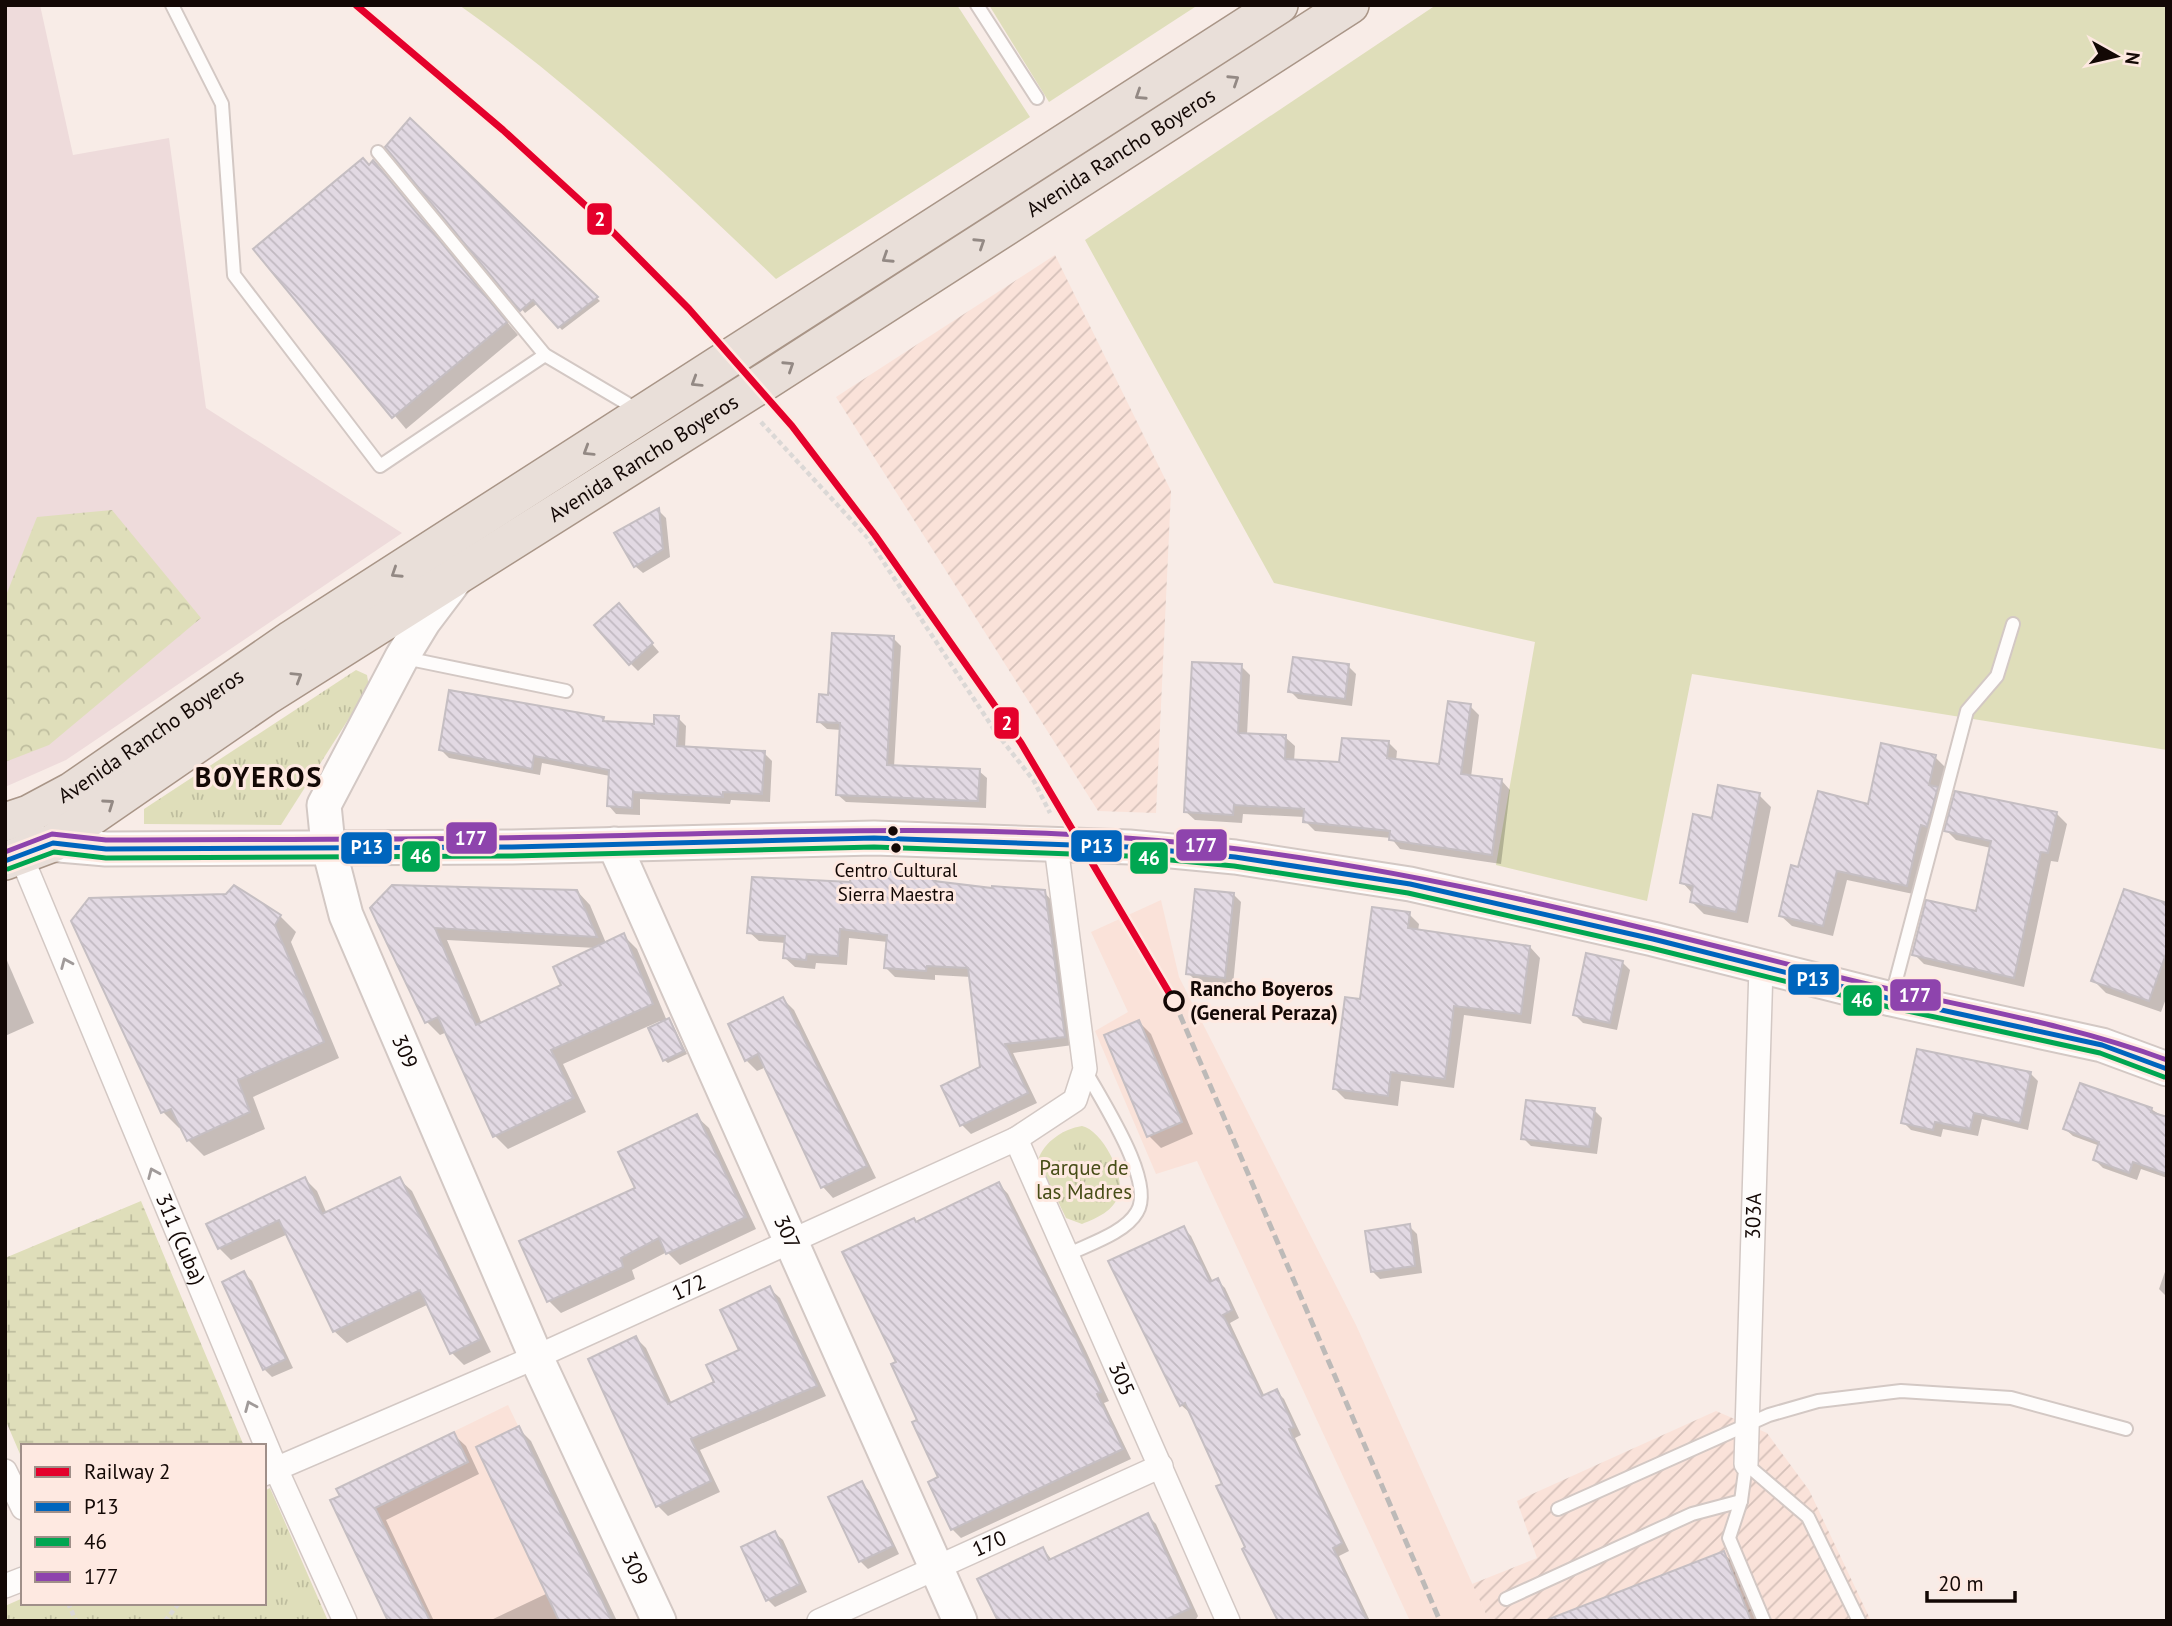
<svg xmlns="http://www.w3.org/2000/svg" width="2172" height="1626" viewBox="0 0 2172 1626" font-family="'PT Sans',sans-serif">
<defs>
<pattern id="industrial-furrows" width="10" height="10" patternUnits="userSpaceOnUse" patternTransform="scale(1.75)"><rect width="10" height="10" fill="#fae2d9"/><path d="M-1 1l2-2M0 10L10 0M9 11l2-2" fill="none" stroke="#d5c0b9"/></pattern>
<pattern id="forest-crowns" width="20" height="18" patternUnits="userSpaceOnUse" patternTransform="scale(1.75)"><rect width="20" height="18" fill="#dfdeba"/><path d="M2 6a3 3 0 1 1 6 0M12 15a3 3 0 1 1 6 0" fill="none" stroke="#bebd9e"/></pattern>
<pattern id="wetland-marsh" width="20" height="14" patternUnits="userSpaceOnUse" patternTransform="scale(1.75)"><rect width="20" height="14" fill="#dfdeba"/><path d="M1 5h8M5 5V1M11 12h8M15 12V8" fill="none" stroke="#bebd9e"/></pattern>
<pattern id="park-tufts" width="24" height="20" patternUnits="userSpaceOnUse" patternTransform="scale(1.75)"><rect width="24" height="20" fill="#dfdeba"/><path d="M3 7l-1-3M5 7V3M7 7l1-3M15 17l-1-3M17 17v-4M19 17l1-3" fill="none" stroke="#bebd9e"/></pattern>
<pattern id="building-back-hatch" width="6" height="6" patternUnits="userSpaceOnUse" patternTransform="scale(1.75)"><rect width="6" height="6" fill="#e2d9e3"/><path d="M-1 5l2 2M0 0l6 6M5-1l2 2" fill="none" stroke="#c1b9c1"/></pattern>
</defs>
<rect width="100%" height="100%" fill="#f8ece7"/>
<polygon fill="#eedbdb" points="5,5 40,5 73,155 169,138 206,408 402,533 66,760 5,787"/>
<g fill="url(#industrial-furrows)">
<polygon points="1055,255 1171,491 1156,813 1098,811 836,397"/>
<polygon points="1716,1411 1767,1433 1809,1490 1871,1621 1489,1621 1472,1584 1537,1558 1517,1501"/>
</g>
<g fill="#fae2d9">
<polygon points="1161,900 1179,977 1356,1325 1489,1621 1410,1621 1197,1161 1156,1174 1095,1031 1128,1012 1091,932"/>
<polygon points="508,1405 612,1621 388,1621 330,1500 339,1496 336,1489"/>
</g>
<g fill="#dfdeba">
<path d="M459 5H957L1030 117 776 279C675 182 574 86 459 5Z"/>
<polygon points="989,5 1198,5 1049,102"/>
<polygon points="1436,5 2167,5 2167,750 1692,674 1647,901 1496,865 1535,642 1274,583 1085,240"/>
</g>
<polygon fill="url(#forest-crowns)" points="112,510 201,618 49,745 5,762 5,598 37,517"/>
<polygon fill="url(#wetland-marsh)" points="141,1201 244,1446 23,1446 23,1461 5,1419 5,1258"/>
<g fill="url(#park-tufts)">
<polygon points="356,670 367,675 369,687 281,825 144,824 144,809"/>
<path d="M1082 1126C1102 1130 1125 1175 1119 1194 1114 1211 1097 1218 1082 1224L1066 1218 1038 1160C1044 1142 1063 1129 1082 1126Z"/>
<polygon points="270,1488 328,1621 5,1621 5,1606 23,1598 23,1603 264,1603 264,1491"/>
</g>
<g fill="#0003" fill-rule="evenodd">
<polygon points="411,120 600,301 562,330 538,303 525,313 387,147"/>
<polygon points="373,163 518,335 406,429 255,249"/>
<polygon points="658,510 666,518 670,557 643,573 635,566"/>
<polygon points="626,613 659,652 638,671 630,663"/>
<polygon points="893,638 901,646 894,767 979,771 987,778 986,808 846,802 838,795 841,730 827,729 819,722 830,696"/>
<polygon points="1241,666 1250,675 1247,735 1285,737 1295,746 1294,762 1340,764 1388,742 1397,751 1396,761 1441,766 1470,706 1479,715 1471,777 1501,780 1510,790 1501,864 1400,849 1391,838 1315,831 1305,821 1305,817 1243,814 1242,823 1195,820 1185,811"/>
<polygon points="1348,666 1356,674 1352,706 1298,699 1290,691"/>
<polygon points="678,718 686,726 685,748 764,753 772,761 770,802 731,800 730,804 640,799 640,815 616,814 609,806 610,776 542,763 540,775 449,758 441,750 603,719 607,723 655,726"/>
<polygon points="1935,757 1945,767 1918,895 1847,880 1833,936 1792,926 1781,916 1800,869 1869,806"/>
<polygon points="1956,793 2057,814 2067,824 2058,862 2051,861 2024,987 1924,964 1914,954 1977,913 1991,848 1956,840 1946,830"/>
<polygon points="1759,795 1771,807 1748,923 1704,914 1692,902 1693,894 1682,882 1713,820"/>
<polygon points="933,877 940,884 1044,892 1053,902 1073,1045 1013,1053 1037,1103 971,1134 962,1125 982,1068 971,977 935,975 935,980 895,977 886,968 888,942 849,938 847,965 816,963 815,969 795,967 785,958 786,943 759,941 749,932 851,884"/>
<path d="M577 891 590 905 606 943 623 935 637 949 667 1021 672 1023 687 1054 668 1063 664 1060 660 1021 563 1064 586 1112 508 1149 495 1136 447 1032 440 1035 427 1022 373 908ZM447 940 596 948 563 986 482 1024Z"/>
<polygon points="1233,894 1241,902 1233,985 1196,981 1188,973"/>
<polygon points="2167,905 2167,996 2161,1012 2106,993 2094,981"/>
<polygon points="1409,914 1419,924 1418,931 1530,947 1540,958 1531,1024 1464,1015 1454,1088 1401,1081 1398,1106 1345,1099 1334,1088 1361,1001"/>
<polygon points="280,916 296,932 291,942 339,1058 253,1097 265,1129 204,1156 188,1140 182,1127 179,1128 163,1112"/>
<polygon points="5,956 34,1023 5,1036"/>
<polygon points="1622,962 1630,970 1617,1030 1583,1023 1575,1015"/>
<polygon points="783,999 794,1010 876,1178 833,1198 823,1187 766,1067 757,1071 746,1060"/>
<polygon points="1139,1022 1151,1034 1193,1134 1161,1148 1149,1136"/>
<polygon points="2031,1074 2038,1081 2028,1130 1982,1119 1978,1136 1943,1129 1941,1137 1911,1130 1903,1122"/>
<polygon points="2151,1109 2167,1119 2167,1178 2141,1169 2137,1180 2103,1168 2095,1160 2100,1146 2073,1136 2065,1129"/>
<polygon points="1594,1110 1602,1118 1597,1154 1531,1146 1523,1138"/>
<polygon points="696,1116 709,1128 756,1229 680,1265 667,1252 632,1270 635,1279 561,1313 549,1301"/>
<polygon points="305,1179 317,1191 327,1214 399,1179 412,1191 491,1352 464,1365 452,1353 429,1304 347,1343 334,1331 288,1234 231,1260 219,1248"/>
<polygon points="999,1184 1008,1194 1086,1351 1109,1401 1104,1403 1131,1459 961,1538 952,1529 940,1478 898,1363 917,1224"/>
<polygon points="1409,1226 1417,1234 1422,1273 1380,1279 1372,1271"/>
<polygon points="1183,1228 1191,1236 1213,1282 1217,1280 1225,1288 1239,1318 1230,1323 1265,1397 1276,1391 1284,1399 1301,1435 1295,1438 1349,1551 1339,1556 1370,1621 1278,1621 1224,1485 1189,1412 1181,1405"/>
<polygon points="2167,1266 2167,1297 2159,1289"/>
<polygon points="244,1273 252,1281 293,1368 272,1377 264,1369"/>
<polygon points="769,1288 780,1298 826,1396 700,1450 720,1492 668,1516 658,1506 591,1360 636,1338 646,1348 672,1404 716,1383 741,1351"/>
<polygon points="519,1429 531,1441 617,1621 489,1621 548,1593"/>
<polygon points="453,1434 466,1446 479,1474 386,1520 434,1621 390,1621 332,1501"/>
<polygon points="862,1483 869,1491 899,1554 868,1569 860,1561"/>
<polygon points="1148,1516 1156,1524 1198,1616 1195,1621 1001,1621 1043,1549 1053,1561"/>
<polygon points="775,1533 783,1540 807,1592 775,1607 768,1600"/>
<polygon points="1723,1553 1740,1569 1759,1621 1550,1621"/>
</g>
<g fill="url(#building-back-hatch)" stroke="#c5bec2" stroke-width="2">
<polygon points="410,118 598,297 558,328 533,300 520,311 385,147"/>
<polygon points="363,158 369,165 373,160 507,322 392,418 253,249"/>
<polygon points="659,508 663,549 634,567 614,533"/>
<polygon points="619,603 653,643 629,665 594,625"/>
<polygon points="832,633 894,636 887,765 980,769 978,801 836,795 840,723 817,722 819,694 828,695"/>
<polygon points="1293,657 1349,664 1345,699 1288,692"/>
<polygon points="1192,662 1242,664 1238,733 1286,735 1285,759 1339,762 1342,738 1389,741 1387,758 1439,764 1448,701 1471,704 1461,774 1502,779 1492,855 1389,840 1390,831 1303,822 1304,809 1234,805 1233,815 1184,812"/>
<polygon points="449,690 604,717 603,721 654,724 654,715 679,716 677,746 765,751 762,794 723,792 723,797 633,792 632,808 607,806 609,770 534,756 532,769 439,750"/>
<polygon points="1881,743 1936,755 1929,785 1938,787 1927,827 1921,825 1907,886 1837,871 1823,926 1779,916 1791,865 1798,867 1818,791 1868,804"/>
<polygon points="1718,785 1760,793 1736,912 1690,902 1693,886 1680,883 1693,814 1712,818"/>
<polygon points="1955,791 2057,812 2048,853 2041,852 2014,978 1912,955 1926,900 1976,911 1991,841 1944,831"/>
<polygon points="851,869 934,875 934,881 992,888 992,886 1045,890 1065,1037 1005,1044 1028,1093 960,1126 941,1086 980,1067 968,968 927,966 926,971 884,968 887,935 840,929 838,956 807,954 806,960 783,958 785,936 747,933 752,877 850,882"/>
<polygon points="234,885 281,915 275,925 324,1042 238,1080 250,1112 187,1141 171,1109 161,1113 71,921 89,898 226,894"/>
<polygon points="392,885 577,890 597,937 435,928 476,1025 561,985 553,967 624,933 653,1004 551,1050 574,1098 493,1137 438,1017 425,1023 370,908"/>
<polygon points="1195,889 1234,893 1225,978 1186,974"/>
<polygon points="2124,889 2167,903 2167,951 2149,1001 2091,981"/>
<polygon points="1372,907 1410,912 1408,928 1530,946 1521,1014 1454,1006 1445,1079 1391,1072 1388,1096 1333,1089 1345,997 1360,999"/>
<polygon points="1586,953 1623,961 1610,1023 1573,1015"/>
<polygon points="783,997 867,1166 821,1188 758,1054 745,1061 728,1024"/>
<polygon points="669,1018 684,1051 663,1061 648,1028"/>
<polygon points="1139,1020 1182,1122 1147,1137 1104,1035"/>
<polygon points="1917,1049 2031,1072 2020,1123 1974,1113 1970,1129 1935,1122 1933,1130 1901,1123"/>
<polygon points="2080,1083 2152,1108 2151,1112 2167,1117 2167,1174 2133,1162 2129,1173 2093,1160 2099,1142 2063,1129"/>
<polygon points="1526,1100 1595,1108 1589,1147 1521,1139"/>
<polygon points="697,1114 746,1217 666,1254 659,1238 621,1258 623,1267 547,1302 519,1241 635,1188 618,1152"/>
<polygon points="305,1177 322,1214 400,1177 481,1339 450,1354 420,1290 333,1332 279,1220 218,1249 206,1224"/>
<polygon points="999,1182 1077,1340 1101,1392 1097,1394 1123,1449 951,1530 928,1482 938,1477 912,1422 917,1420 891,1364 896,1362 842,1252 914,1218 916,1222"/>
<polygon points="1410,1224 1415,1266 1371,1272 1365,1231"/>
<polygon points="1184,1226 1210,1282 1218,1278 1232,1310 1223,1315 1262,1396 1277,1389 1294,1427 1289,1429 1342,1543 1333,1548 1367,1621 1278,1621 1242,1549 1245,1547 1216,1486 1222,1484 1185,1403 1180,1406 1108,1261"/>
<polygon points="244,1271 286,1359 263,1370 222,1282"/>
<polygon points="770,1286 817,1386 691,1439 711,1481 656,1507 588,1359 636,1336 668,1404 714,1382 706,1365 739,1350 720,1310"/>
<polygon points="519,1426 612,1621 559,1621 554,1610 476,1447"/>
<polygon points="454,1432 468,1462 375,1508 430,1621 388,1621 330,1500 340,1496 336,1489"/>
<polygon points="862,1481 893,1546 859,1562 828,1497"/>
<polygon points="1148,1513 1191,1608 1163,1621 998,1621 977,1579 1043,1547 1049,1560"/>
<polygon points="775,1531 800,1584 766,1601 741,1547"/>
<polygon points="1724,1551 1751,1621 1550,1621 1549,1619"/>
</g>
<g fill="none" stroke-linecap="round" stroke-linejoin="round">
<defs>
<g id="lane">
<polyline points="172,5 222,104 234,275 380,466 545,355"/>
<polyline points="977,5 1037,98"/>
<polyline points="378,152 545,355 638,410"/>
<polyline points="405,658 566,691"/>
<polyline points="1891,999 1967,711 1997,676 2013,624"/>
<path d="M1069 1254C1089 1244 1125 1233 1137 1212 1156 1182 1101 1100 1085 1070"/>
<polyline points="1746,1464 1808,1517 1859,1621"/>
<polyline points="1746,1464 1741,1501 1729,1538 1764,1621"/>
<polyline points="1558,1509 1769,1415 1818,1401 1901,1391 2011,1398 2126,1429"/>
<polyline points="1506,1599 1692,1514 1741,1501"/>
</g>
<g id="street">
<path id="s1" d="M21 856 276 1469 345 1621"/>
<path id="s2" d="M1016 1139 1228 1621"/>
<path id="s3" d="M1746 1464 1761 967"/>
<polyline points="5,1471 23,1508"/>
<path id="s4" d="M264 1474 536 1357 1016 1139 1075 1100 1085 1069 1056 846"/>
<polyline points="5,1586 23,1579"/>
<path id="s5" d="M819 1621 1161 1466"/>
</g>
<g id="secondary">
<path id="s6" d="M455 580 424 621 402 657 324 805 328 845 346 915 536 1357 659 1621"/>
<polyline points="36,843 106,849 512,847 874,838 1129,847 1235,857 1410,884 1653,939 1891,999 2102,1045 2167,1069"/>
<path id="s7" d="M614 844 960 1621"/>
</g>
<g id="primary">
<path id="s8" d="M5 822 29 814 72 791 292 639 1279 5"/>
<path id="s9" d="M5 861 53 843 268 695 758 386 1350 5"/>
</g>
</defs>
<use href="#lane" stroke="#d3c8c4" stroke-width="16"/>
<use href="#street" stroke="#d3c8c4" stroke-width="26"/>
<use href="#secondary" stroke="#d3c8c4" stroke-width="37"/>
<use href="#primary" stroke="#a99587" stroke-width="40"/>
<g stroke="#dbd8d6" stroke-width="4.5" stroke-dasharray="5 3.5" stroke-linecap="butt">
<polyline points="761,422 867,537 995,731 1034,781 1050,813"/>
<polyline points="68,1603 76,1621"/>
<polyline points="165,1621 179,1603"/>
</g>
<use href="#lane" stroke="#fefcfb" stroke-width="12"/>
<use href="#street" stroke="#fefcfb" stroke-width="23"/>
<use href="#secondary" stroke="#fefcfb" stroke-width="33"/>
<use href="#primary" stroke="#e9dfd9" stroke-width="37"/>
<polyline stroke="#bdbab8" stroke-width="5" stroke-dasharray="10 5" stroke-linecap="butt" points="1174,1001 1440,1621"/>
<defs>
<polyline id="bus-1" points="5,861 53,843 106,849 512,847 874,838 1129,847 1235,857 1410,884 1653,939 1891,999 2102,1045 2167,1069"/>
<polyline id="bus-2" points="8,869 54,852 106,858 512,856 874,847 1128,856 1234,866 1408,893 1651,948 1889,1007 2100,1053 2164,1077"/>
<path id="bus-3" d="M5 852 52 834 106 840C271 839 435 840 599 836 809 831 1029 822 1238 849 1442 875 1642 927 1842 978 1950 1005 2062 1021 2167 1060"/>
</defs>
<use href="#bus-1" stroke="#fee9e1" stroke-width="10"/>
<use href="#bus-2" stroke="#fee9e1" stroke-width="10"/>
<use href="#bus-3" stroke="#fee9e1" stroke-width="10"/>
<use href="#bus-1" stroke="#0065bd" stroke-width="5"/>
<use href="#bus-2" stroke="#00a651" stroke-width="5"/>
<use href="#bus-3" stroke="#8e44ad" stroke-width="5"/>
<defs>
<polyline id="rail-1" points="356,5 503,130 598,217 689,309 792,426 875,535 1021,743 1174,1001"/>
</defs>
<use href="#rail-1" stroke="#fee9e1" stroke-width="12"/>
<use href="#rail-1" stroke="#e4002b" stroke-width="7"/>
</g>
<defs><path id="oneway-chevron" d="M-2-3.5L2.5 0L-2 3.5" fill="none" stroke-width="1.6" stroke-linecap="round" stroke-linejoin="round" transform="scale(1.75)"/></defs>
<g stroke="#938984">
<use href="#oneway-chevron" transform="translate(1234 80) rotate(-33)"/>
<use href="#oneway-chevron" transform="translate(1140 95) rotate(147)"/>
<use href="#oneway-chevron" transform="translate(980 243) rotate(-33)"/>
<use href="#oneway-chevron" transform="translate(887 258) rotate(147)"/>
<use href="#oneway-chevron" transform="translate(789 366) rotate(-33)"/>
<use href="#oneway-chevron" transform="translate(696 382) rotate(148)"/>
<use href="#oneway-chevron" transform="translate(588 451) rotate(148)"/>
<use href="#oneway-chevron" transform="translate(396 573) rotate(147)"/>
<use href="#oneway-chevron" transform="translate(297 677) rotate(-32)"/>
<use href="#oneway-chevron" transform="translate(109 804) rotate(-35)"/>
</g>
<g stroke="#a09a99">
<use href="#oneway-chevron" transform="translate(66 963) rotate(-113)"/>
<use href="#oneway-chevron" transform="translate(153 1173) rotate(-113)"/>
<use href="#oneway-chevron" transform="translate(250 1406) rotate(-113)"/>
</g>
<g fill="#130805" stroke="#fee9e1" stroke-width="2.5">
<circle cx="893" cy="831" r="6"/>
<circle cx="896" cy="848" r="6"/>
</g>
<circle fill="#fee9e1" stroke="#130805" stroke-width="3.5" cx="1174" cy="1001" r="9"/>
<g text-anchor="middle" stroke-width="6" stroke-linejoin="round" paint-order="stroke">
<g font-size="19" fill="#130805" stroke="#fee9e1">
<text x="896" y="877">Centro Cultural<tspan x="896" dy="24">Sierra Maestra</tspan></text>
</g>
<g font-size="21" fill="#130805" stroke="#fee9e1">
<text dy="7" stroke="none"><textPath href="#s9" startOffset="1323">Avenida Rancho Boyeros</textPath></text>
<text dy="7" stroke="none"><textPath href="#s9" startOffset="756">Avenida Rancho Boyeros</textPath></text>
<text dy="7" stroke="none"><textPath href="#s8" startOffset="170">Avenida Rancho Boyeros</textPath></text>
<text dy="7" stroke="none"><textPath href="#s6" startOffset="522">309</textPath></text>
<text dy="7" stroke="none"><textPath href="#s3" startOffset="248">303A</textPath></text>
<text dy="7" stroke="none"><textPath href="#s7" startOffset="425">307</textPath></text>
<text dy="7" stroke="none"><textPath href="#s1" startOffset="415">311 (Cuba)</textPath></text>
<text dy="7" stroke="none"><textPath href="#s4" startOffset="464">172</textPath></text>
<text dy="7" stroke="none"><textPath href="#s2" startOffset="262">305</textPath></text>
<text dy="7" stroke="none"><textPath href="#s5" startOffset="187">170</textPath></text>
<text dy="7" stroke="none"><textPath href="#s6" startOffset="1088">309</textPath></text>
</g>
<g font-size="21" font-weight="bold" fill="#130805" stroke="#fee9e1" text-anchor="start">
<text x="1190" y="996">Rancho Boyeros<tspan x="1190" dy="24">(General Peraza)</tspan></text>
</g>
<g font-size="21" fill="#474d17" stroke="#fee9e1">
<text x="1084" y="1175">Parque de<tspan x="1084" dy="24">las Madres</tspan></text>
</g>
<g font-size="28" font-weight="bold" letter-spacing="2" fill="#130805" stroke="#fee9e1">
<text x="259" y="787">BOYEROS</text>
</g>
</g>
<g stroke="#fee9e1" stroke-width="2.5">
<rect x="586" y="202" width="27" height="34" rx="7" fill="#e4002b"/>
<rect x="993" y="706" width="27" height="34" rx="7" fill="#e4002b"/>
<rect x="445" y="821" width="53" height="34" rx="7" fill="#8e44ad"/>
<rect x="1175" y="828" width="53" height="34" rx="7" fill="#8e44ad"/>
<rect x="1070" y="829" width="53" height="34" rx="7" fill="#0065bd"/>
<rect x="340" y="831" width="53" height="34" rx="7" fill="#0065bd"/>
<rect x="401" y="840" width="40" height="33" rx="7" fill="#00a651"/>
<rect x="1129" y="841" width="40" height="34" rx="7" fill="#00a651"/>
<rect x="1787" y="963" width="53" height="33" rx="7" fill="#0065bd"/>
<rect x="1889" y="978" width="53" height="34" rx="7" fill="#8e44ad"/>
<rect x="1842" y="984" width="41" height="33" rx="7" fill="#00a651"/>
</g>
<g font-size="19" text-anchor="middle" font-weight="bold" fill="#fff">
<text x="600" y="226">2</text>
<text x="1007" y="730">2</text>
<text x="471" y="845">177</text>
<text x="1201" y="852">177</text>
<text x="1097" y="853">P13</text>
<text x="367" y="854">P13</text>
<text x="421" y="863">46</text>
<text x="1149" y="865">46</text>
<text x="1813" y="986">P13</text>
<text x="1915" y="1002">177</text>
<text x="1862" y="1007">46</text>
</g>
<rect width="2172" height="1626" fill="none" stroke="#130805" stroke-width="14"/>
<rect x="21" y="1444" width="245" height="161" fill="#fee9e1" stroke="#a08f89" stroke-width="2"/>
<rect x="35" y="1467" width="35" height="10" fill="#e4002b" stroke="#a08f89" stroke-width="2"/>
<text x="84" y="1479" font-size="21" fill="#130805">Railway 2</text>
<rect x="35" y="1502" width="35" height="10" fill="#0065bd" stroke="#a08f89" stroke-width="2"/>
<text x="84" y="1514" font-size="21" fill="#130805">P13</text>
<rect x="35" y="1537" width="35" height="10" fill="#00a651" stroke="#a08f89" stroke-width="2"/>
<text x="84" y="1549" font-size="21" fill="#130805">46</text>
<rect x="35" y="1572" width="35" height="10" fill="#8e44ad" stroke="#a08f89" stroke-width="2"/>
<text x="84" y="1584" font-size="21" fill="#130805">177</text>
<g transform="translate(2116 56) rotate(98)" stroke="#fee9e1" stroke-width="5" paint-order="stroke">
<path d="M0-5L12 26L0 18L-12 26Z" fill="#130805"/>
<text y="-10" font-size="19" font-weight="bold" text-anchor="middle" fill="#130805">N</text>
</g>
<path d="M1927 1591v10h88v-10" fill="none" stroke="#130805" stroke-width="3.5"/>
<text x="1938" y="1591" font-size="21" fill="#130805" stroke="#fee9e1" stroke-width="5" paint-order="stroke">20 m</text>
</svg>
